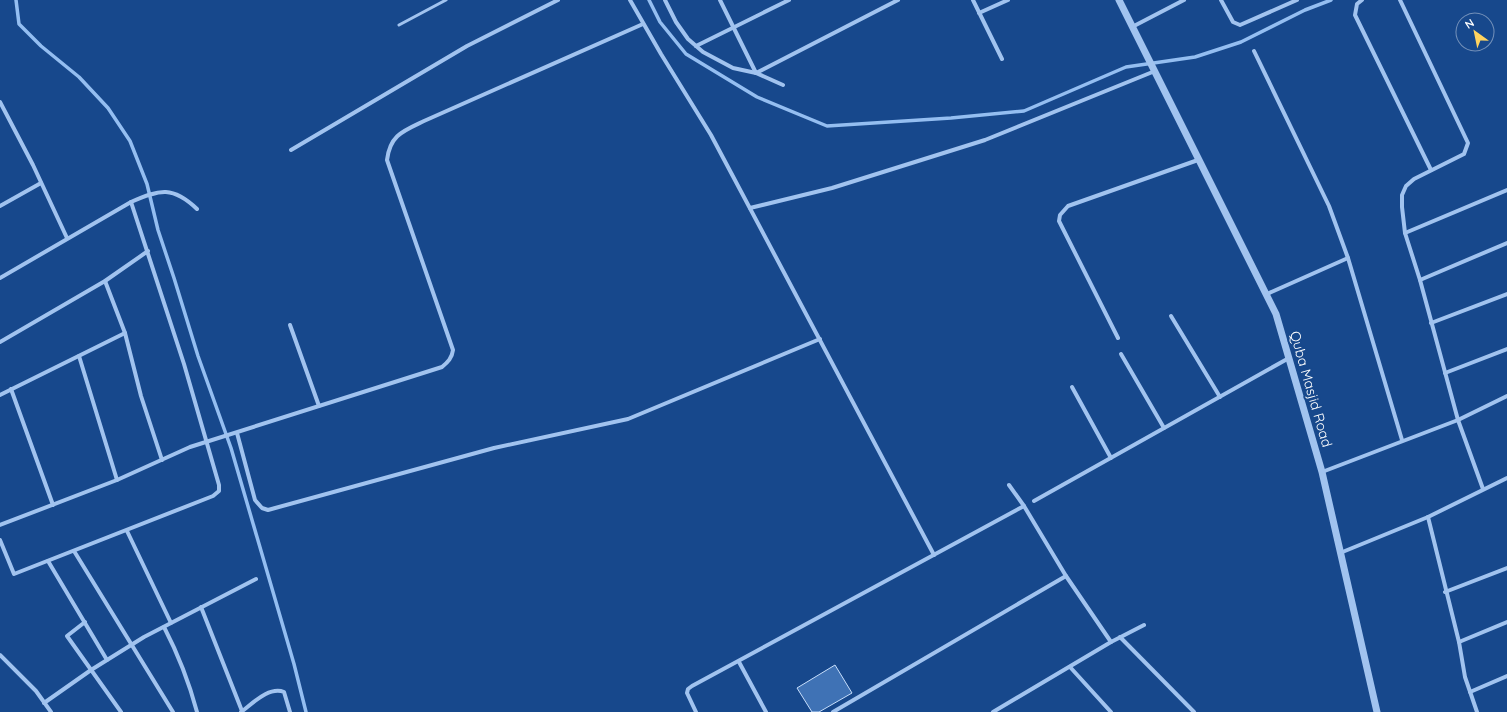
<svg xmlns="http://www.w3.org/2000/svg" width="1507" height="712" viewBox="0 0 1507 712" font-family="Quicksand,sans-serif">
<rect width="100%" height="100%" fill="#17488c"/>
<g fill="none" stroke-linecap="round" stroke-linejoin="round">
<g stroke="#94bef1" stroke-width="3.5">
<polyline points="16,0 19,24 41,46 79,77 108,108 130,141 147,184 158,230 174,278 198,356 231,448 294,664 306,712"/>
<polyline points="649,0 660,22 686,54 757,97 827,126 951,118 1024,111 1126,67 1195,57 1241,42 1305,10 1331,0"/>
</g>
</g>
<polygon fill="#3f72b5" stroke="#c7defb" points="835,665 852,693 819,712 812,712 797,688"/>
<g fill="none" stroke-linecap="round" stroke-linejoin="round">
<polyline stroke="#a1c3ef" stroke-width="3" points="399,25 446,0"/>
<g stroke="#a1c3ef" stroke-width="4">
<polyline points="630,0 661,54 711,135 934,555"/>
<polyline points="665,0 676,22 688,39 703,52 733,68 756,73 783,85"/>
<polyline points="720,0 756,73 898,0"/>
<polyline points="973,0 1002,59"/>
<polyline points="1221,0 1233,22 1240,25 1297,0"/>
<polyline points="1362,0 1357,4 1355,15 1431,170"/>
<polyline points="1400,0 1468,143 1464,154 1414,179 1406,186 1402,195 1402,207 1405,233 1420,280 1458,420 1483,489"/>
<polyline points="979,13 1008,0"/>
<polyline points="1132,27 1184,0"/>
<polyline points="696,46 789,0"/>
<polyline points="1254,51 1329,206 1348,258 1402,440"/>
<polyline points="0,102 33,165 67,238"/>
<polyline points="291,150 467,46 558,0"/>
<polyline points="0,206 41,183"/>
<polyline points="750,208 832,188 985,140 1155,71"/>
<polyline points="1405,233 1507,190"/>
<path d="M0 278 131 202C160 189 173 186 197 209"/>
<polyline points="1420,280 1507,243"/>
<polyline points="105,281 125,333 141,396 162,460"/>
<polyline points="1267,294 1348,258"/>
<polyline points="1171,316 1220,397"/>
<polyline points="1431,323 1507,294"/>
<polyline points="290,325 319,406"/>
<polyline points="1118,338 1059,221 1060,215 1068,206 1198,160"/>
<polyline points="0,342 105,281 148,251"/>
<polyline points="1121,354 1164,428"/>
<polyline points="79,356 117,480"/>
<polyline points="1445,373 1507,349"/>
<polyline points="1072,387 1111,458"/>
<polyline points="11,389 53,505"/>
<polyline points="0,395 125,333"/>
<polyline points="237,433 255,500 262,508 268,510 494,448 628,419 820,339"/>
<polyline points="1322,472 1458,420 1507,396"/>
<polyline points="1009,485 1024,506 1066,576 1111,642"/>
<polyline points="1034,501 1289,358"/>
<polyline points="1428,517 1459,642 1465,677 1477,712"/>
<path d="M0 525 117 480 190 447 442 367C448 362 452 358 453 350L387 160C390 135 403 131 424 121L643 24"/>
<polyline points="127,531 171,623"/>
<polyline points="0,540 14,574 213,496 219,491 219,485 184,364 131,202"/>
<polyline points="74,551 173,712"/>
<polyline points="1340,553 1428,517 1507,478"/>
<polyline points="48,561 107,660"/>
<polyline points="1445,592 1507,568"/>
<polyline points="201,607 242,711"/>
<polyline points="85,622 67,636 121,712"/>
<path d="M164 627C178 654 189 682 197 712"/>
<polyline points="1120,637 1194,712"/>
<polyline points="1459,642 1507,622"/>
<polyline points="0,655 36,691 51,712"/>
<polyline points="739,662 766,712"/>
<polyline points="1070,667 1111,712"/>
<polyline points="1470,692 1507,676"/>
<polyline points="44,703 91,670 144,637 256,579"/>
<path d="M241 712C252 704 269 686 284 692L290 712"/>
<polyline points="696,712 687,693 688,689 692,686 1024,506"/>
<polyline points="833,712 1066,576"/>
<polyline points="993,712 1111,642 1144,625"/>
</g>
<polyline stroke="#a1c3ef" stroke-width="7" points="1119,0 1276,314 1322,472 1377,712"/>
</g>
<g text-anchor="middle" stroke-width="4" stroke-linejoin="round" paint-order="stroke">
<g font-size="14" fill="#fff" stroke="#17488c">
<text transform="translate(1311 389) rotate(74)" y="5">Quba Masjid Road</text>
</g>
</g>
<g transform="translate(1475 32) rotate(327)"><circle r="19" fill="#17488c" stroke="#7491ba"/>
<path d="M0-3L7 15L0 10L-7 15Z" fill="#ffd35f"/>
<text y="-6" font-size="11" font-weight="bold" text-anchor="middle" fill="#ffffff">N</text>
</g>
</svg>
